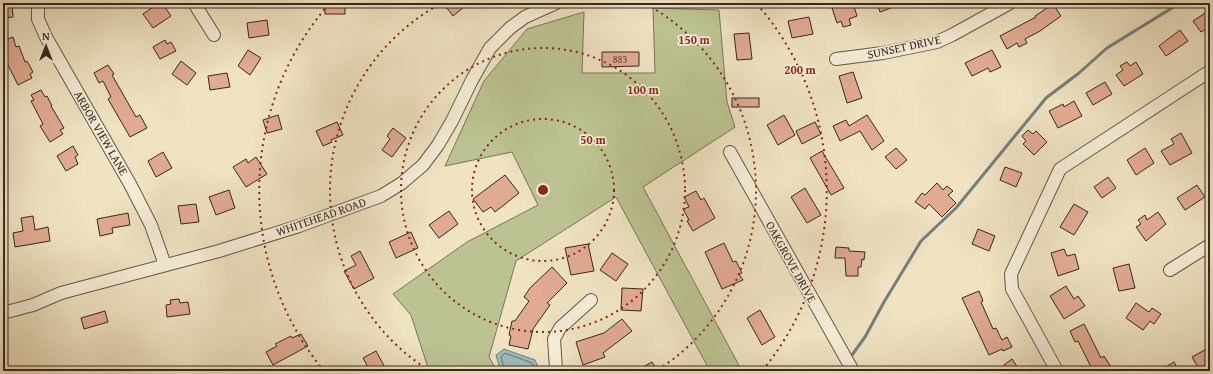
<svg xmlns="http://www.w3.org/2000/svg" width="1213" height="374" viewBox="0 0 1213 374" font-family="'Gentium Book Plus',serif">
<rect width="100%" height="100%" fill="#efe3c2"/>
<filter id="stains"><feTurbulence type="fractalNoise" baseFrequency=".005" numOctaves="4"/><feColorMatrix values="0 0 0 0 .2 0 0 0 0 .09 0 0 0 0 .02 0 0 0 .5 -.17"/></filter>
<radialGradient id="worn" r=".72"><stop offset=".6" stop-color="#630" stop-opacity="0"/><stop offset="1" stop-color="#630" stop-opacity=".3"/></radialGradient>
<polygon fill="#bcc392" stroke="#78765a" points="653,8 719,10 727,102 735,127 643,187 742,371 710,371 616,197 516,261 489,357 497,371 429,371 411,315 393,294 467,242 538,205 512,152 445,166 484,81 527,29 584,12 582,73 655,73"/>
<polygon fill="#9abdb8" stroke="#72817c" points="504,349 535,360 540,371 502,371 499,366 496,355"/>
<g fill="none" stroke-linecap="round" stroke-linejoin="round">
<polyline stroke="#68726d" stroke-width="1" points="505,371 501,357 505,353 532,363 536,371"/>
<g stroke="#72817c" stroke-width="3">
<polyline points="852,355 865,337 884,302 921,241 956,208 1046,98 1079,73 1107,48 1180,3"/>
<polyline points="842,371 843,369"/>
</g>
</g>
<g fill="#e1ab92" stroke="#352822">
<polygon points="159,3 162,3 171,16 153,28 143,14"/>
<rect x="325" y="3" width="20" height="11"/>
<polygon points="443,3 469,3 453,16"/>
<polygon points="849,3 853,3 857,16 849,19 851,25 843,27 841,21 837,23 832,8"/>
<polygon points="877,3 902,3 902,4 880,12"/>
<polygon points="12,4 13,17 3,18 3,5"/>
<polygon points="1053,4 1061,16 1040,31 1025,39 1027,43 1019,47 1017,43 1007,49 1000,36 1036,17 1035,16"/>
<polygon points="1210,10 1210,27 1201,32 1193,21"/>
<polygon points="809,17 813,34 792,38 788,21"/>
<polygon points="267,20 269,35 249,38 247,23"/>
<polygon points="1180,30 1188,41 1166,56 1159,46"/>
<polygon points="749,33 752,59 737,60 734,34"/>
<polygon points="13,37 16,47 19,46 25,62 27,61 33,72 30,74 32,78 18,85 5,59 3,60 3,41"/>
<polygon points="165,40 167,44 171,42 176,51 160,59 153,47"/>
<polygon points="248,50 261,58 250,75 238,66"/>
<polygon points="992,50 1001,67 990,72 988,68 972,76 965,63"/>
<polygon points="602,52 639,52 639,66 602,67"/>
<polygon points="181,61 196,73 187,85 172,74"/>
<polygon points="1127,62 1130,66 1136,62 1143,74 1124,86 1116,75 1123,70 1120,66"/>
<polygon points="108,65 114,74 112,75 136,117 140,115 147,128 130,137 108,99 111,97 103,81 99,83 94,73"/>
<polygon points="853,72 862,98 847,103 839,76"/>
<polygon points="227,73 230,87 210,90 208,76"/>
<polygon points="1105,82 1112,94 1093,105 1086,93"/>
<polygon points="41,90 45,97 47,96 52,106 51,106 64,128 60,130 63,134 50,142 40,126 43,124 31,101 34,100 31,95"/>
<rect x="732" y="98" width="27" height="9"/>
<polygon points="1074,101 1082,116 1058,128 1049,111 1063,104 1064,107"/>
<polygon points="278,115 282,129 267,133 263,120"/>
<polygon points="784,115 795,135 778,145 767,125"/>
<polygon points="867,115 884,141 872,150 860,131 840,141 833,126 846,120 849,126"/>
<polygon points="337,122 343,135 331,140 332,142 323,146 316,131"/>
<polygon points="815,122 821,134 802,144 796,131"/>
<polygon points="393,128 406,138 392,157 382,150 390,139 387,136"/>
<polygon points="1028,130 1033,134 1036,131 1047,142 1034,155 1023,144 1026,141 1022,136"/>
<polygon points="1181,133 1192,153 1170,165 1161,151 1174,144 1171,139"/>
<polygon points="73,146 78,155 75,157 78,164 66,171 57,156"/>
<polygon points="896,148 907,160 896,169 885,157"/>
<polygon points="1145,148 1154,163 1136,175 1127,160"/>
<polygon points="822,151 844,188 831,195 810,158"/>
<polygon points="163,152 172,168 156,177 148,161"/>
<polygon points="256,157 267,174 246,187 233,167 246,159 248,163"/>
<polygon points="1005,167 1022,173 1016,187 1000,180"/>
<polygon points="505,175 519,193 495,212 491,207 483,212 473,199"/>
<polygon points="1108,177 1116,188 1102,198 1094,187"/>
<polygon points="937,183 943,190 947,186 953,191 948,195 956,203 942,217 929,204 925,209 915,202 922,193 925,195"/>
<polygon points="1197,185 1205,197 1185,210 1177,198"/>
<polygon points="805,188 821,215 807,223 791,197"/>
<polygon points="229,190 235,208 216,215 209,197"/>
<polygon points="696,191 701,200 704,198 715,218 693,231 687,221 689,220 683,209 689,207 684,197"/>
<polygon points="196,204 199,222 181,224 178,206"/>
<polygon points="1074,204 1088,212 1074,235 1060,227"/>
<polygon points="449,211 458,224 439,238 429,225"/>
<polygon points="1158,212 1166,224 1146,241 1136,227 1141,224 1138,220 1145,215 1147,220"/>
<polygon points="128,213 130,225 112,228 113,233 100,236 97,219"/>
<polygon points="33,216 35,230 48,227 50,241 15,247 13,233 23,231 21,218"/>
<polygon points="978,229 995,236 989,251 972,244"/>
<polygon points="411,232 418,248 396,258 389,242"/>
<polygon points="724,243 733,262 736,261 742,273 739,274 743,280 722,289 705,252"/>
<polygon points="588,244 594,271 571,275 565,248"/>
<polygon points="836,247 849,248 849,251 865,252 864,260 862,259 861,267 858,267 858,276 846,276 845,258 835,258"/>
<polygon points="1064,249 1067,256 1075,254 1079,269 1058,276 1051,253"/>
<polygon points="360,251 374,278 354,289 344,271 356,265 351,256"/>
<polygon points="612,253 628,264 616,281 600,270"/>
<polygon points="1129,264 1135,288 1119,291 1113,268"/>
<polygon points="552,267 567,283 547,303 550,305 533,329 528,349 509,345 511,336 509,335 512,321 515,321 529,301 524,297 530,288"/>
<polygon points="1066,286 1074,299 1078,296 1085,306 1064,319 1050,296"/>
<polygon points="622,288 643,289 641,311 621,310"/>
<polygon points="979,291 983,301 981,302 993,329 996,328 1002,340 1007,337 1012,347 1003,351 1002,349 989,355 962,298"/>
<polygon points="179,299 180,303 188,302 190,314 167,317 166,305 171,304 170,300"/>
<polygon points="1136,303 1149,312 1152,308 1161,314 1154,324 1150,321 1143,330 1126,318"/>
<polygon points="760,310 775,337 762,345 747,318"/>
<polygon points="105,311 108,322 84,329 81,318"/>
<polygon points="622,319 632,331 603,353 605,357 583,365 576,342 604,333"/>
<polygon points="1084,324 1101,358 1104,356 1111,367 1106,371 1093,371 1078,341 1075,342 1070,331"/>
<polygon points="301,334 308,346 273,365 266,352 277,346 275,344 291,336 292,338"/>
<polygon points="1210,347 1210,362 1199,369 1192,357"/>
<polygon points="376,351 387,371 370,371 363,358"/>
<polygon points="1012,359 1020,371 1008,371 1004,365"/>
<polygon points="652,362 658,371 636,371"/>
<polygon points="1174,362 1179,371 1159,371"/>
</g>
<g fill="none" stroke-linecap="round" stroke-linejoin="round">
<defs>
<g id="minor">
<polyline points="38,3 38,19 46,37 130,184 151,225 165,265"/>
<polyline points="194,3 214,35"/>
<polyline points="836,59 883,53 937,42 952,35 1010,3"/>
<polyline points="730,152 853,371"/>
<polyline points="1170,270 1210,245"/>
<polyline points="3,313 33,305 61,293 219,251 299,226 381,196 402,183 423,165 438,145 452,121 472,80 490,48 510,28 525,17 556,3"/>
<polyline points="557,371 556,369 554,339 560,328 591,300"/>
<polyline points="1057,371 1012,289 1011,274 1060,169 1210,71"/>
</g>
</defs>
<use href="#minor" stroke="#64574a" stroke-width="14"/>
<use href="#minor" stroke="#f5edd7" stroke-width="12"/>
</g>
<g fill="none" stroke="#8f2418" stroke-width="2" stroke-dasharray="2 4">
<circle cx="543" cy="190" r="71"/>
<circle cx="543" cy="190" r="142"/>
<path d="M430 371A213 213 0 0 1 440 4M646 4A213 213 0 0 1 656 371"/>
<path d="M324 371A284 284 0 0 1 329 4M757 4A284 284 0 0 1 762 371"/>
</g>
<g text-anchor="middle" stroke-width="3.5" stroke-linejoin="round" paint-order="stroke">
<g font-size="10" fill="#60493e">
<text x="620" y="63">883</text>
</g>
<g font-size="12" fill="#352822" stroke="#f5edd7">
<text transform="translate(904 47) rotate(-12)" y="4">SUNSET DRIVE</text>
<text transform="translate(101 133) rotate(60)" y="4">ARBOR VIEW LANE</text>
<text transform="translate(321 217) rotate(-19)" y="4">WHITEHEAD ROAD</text>
<text transform="translate(791 262) rotate(61)" y="4">OAKGROVE DRIVE</text>
</g>
</g>
<circle cx="543" cy="190" r="6" fill="#8f2418" stroke="#f5edd7" stroke-width="2"/>
<g font-size="12" text-anchor="middle" font-weight="bold" fill="#8f2418" stroke="#f5edd7" stroke-width="3.5" stroke-linejoin="round" paint-order="stroke">
<text x="694" y="44">150 m</text>
<text x="800" y="74">200 m</text>
<text x="643" y="94">100 m</text>
<text x="593" y="144">50 m</text>
</g>
<rect width="1213" height="374" fill="none" stroke="#efe3c2" stroke-width="16"/>
<rect x="4" y="4" width="1205" height="366" fill="none" stroke="#352822" stroke-width="2"/>
<rect x="8" y="8" width="1197" height="358" fill="none" stroke="#352822"/>
<g transform="translate(46 46)" stroke="#f5edd7" stroke-width="3" paint-order="stroke">
<path d="M0-3L7 15L0 10L-7 15Z" fill="#352822"/>
<text y="-6" font-size="11" font-weight="bold" text-anchor="middle" fill="#352822">N</text>
</g>
<rect width="100%" height="100%" filter="url(#stains)"/>
<rect width="100%" height="100%" fill="url(#worn)"/>
</svg>
